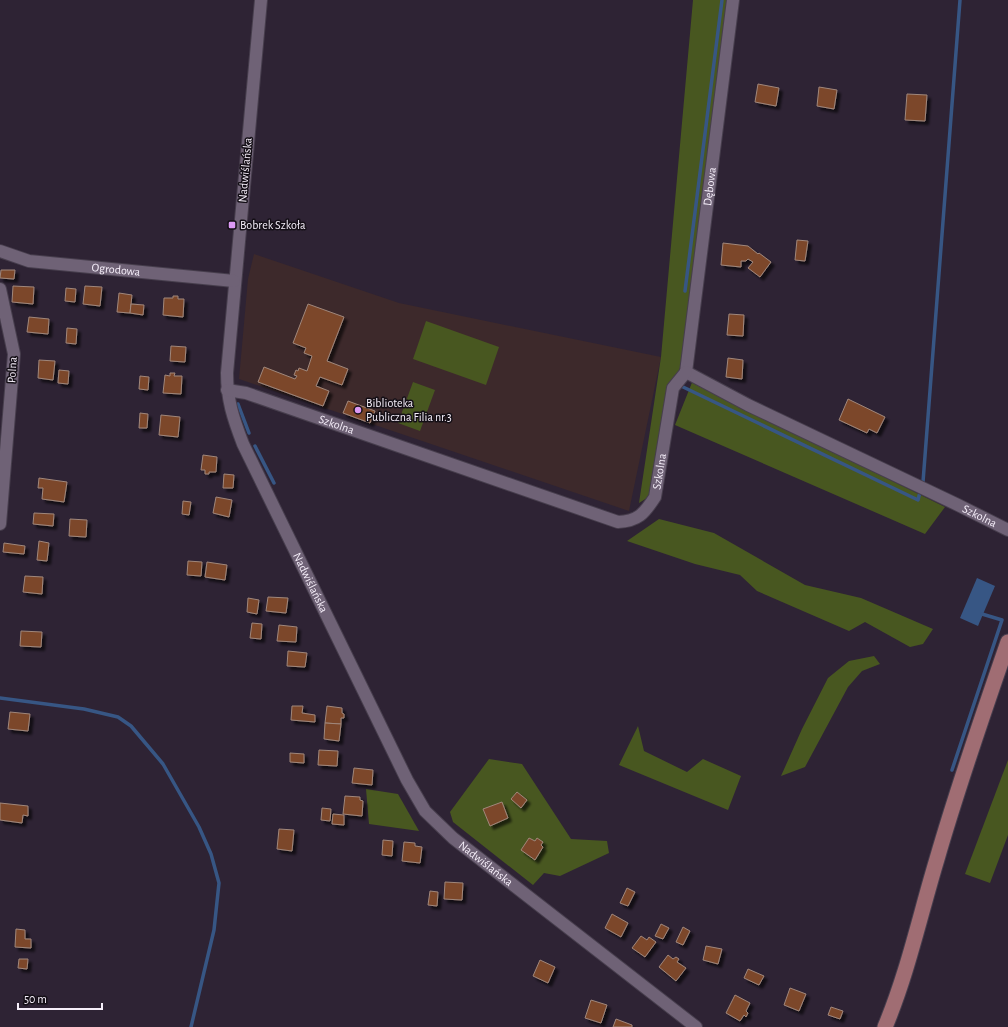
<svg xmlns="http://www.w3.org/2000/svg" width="1008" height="1027" viewBox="0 0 1008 1027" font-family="'Alegreya Sans',sans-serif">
<defs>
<filter id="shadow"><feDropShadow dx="3.5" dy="3.5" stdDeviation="1" flood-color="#0009"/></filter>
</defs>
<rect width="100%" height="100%" fill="#2e2334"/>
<polygon fill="#3d292b" points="254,254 399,303 661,357 629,511 239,379 248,279"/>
<g fill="#485720">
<polygon points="693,0 727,0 683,368 650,496 639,503 661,357"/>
<polygon points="426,321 499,347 486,385 413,359"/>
<polygon points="693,380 746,409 945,507 925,534 675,425"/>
<polygon points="413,382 435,390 420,431 398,423"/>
<polygon points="659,519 714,533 805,585 861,598 933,629 923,644 910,647 865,622 849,631 757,591 740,575 695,564 627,541"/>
<polygon points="874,656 880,664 862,671 848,687 805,767 781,776 802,729 828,678 849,661"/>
<polygon points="638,726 644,751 687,772 703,759 741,776 728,810 619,765"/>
<polygon points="489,759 522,764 571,839 607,841 609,853 560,876 544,873 533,885 453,822 450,812"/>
<polygon points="1008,760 1008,835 990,883 965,874"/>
<polygon points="366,789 398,794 419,831 369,824"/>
</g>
<polygon fill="#375684" points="977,578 995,586 978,626 960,618"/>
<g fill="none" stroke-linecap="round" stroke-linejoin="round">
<g stroke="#375684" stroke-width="3.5">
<polyline points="685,291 722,0"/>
<polyline points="681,386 918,500 920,492"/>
<polyline points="238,404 249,433"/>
<polyline points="255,446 274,483"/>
<polyline points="923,482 960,0"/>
<polyline points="0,698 84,709 118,717 131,726 163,764 199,827 211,854 219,883 214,930 191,1027"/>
<polyline points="952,770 1002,620 982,614"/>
</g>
</g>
<g fill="#7c472b" stroke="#a0877b" filter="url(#shadow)">
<polygon points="758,84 779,88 776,106 755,102"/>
<polygon points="819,87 837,90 834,109 817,106"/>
<polygon points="907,94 927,95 925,121 905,120"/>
<polygon points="797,240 808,241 805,261 795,260"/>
<polygon points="723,243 748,246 758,254 759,253 771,262 760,277 748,268 753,262 748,259 746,261 741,261 741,267 721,265"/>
<polygon points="1,270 15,270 14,279 0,278"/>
<polygon points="13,286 34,287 33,304 12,302"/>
<polygon points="85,286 102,287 100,306 83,304"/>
<polygon points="66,288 76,289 75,302 65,301"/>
<polygon points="119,293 132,295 130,313 117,312"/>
<polygon points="173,296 178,296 178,299 184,299 183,317 163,315 164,298 173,298"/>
<polygon points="131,304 144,305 143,315 130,313"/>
<polygon points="308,304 344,317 327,361 348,369 342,385 320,377 316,386 329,391 323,406 258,382 264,367 295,379 297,376 294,375 296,370 298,371 299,368 307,371 312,356 304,353 306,348 293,343"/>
<polygon points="729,314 744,315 743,336 727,335"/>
<polygon points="29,317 49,319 48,334 27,332"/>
<polygon points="67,328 77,329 76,344 66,343"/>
<polygon points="171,346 186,347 185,362 170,361"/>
<polygon points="728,358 743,360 742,379 726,377"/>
<polygon points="39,360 55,361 53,380 38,378"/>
<polygon points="59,370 69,371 68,384 58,383"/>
<polygon points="170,373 175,373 174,376 182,376 181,394 163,393 165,375 170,376"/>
<polygon points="140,376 149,377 148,390 139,389"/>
<polygon points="848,399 885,417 877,433 869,429 867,433 839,420"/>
<polygon points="348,401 375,411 370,423 343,413"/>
<polygon points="140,413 148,414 147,428 139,428"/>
<polygon points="161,415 180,417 178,437 159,435"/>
<polygon points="203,455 217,457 216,472 209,472 209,474 205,474 205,470 201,470"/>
<polygon points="224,474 234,475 233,488 223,488"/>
<polygon points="39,478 67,482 64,502 42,499 43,488 38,488"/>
<polygon points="216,497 232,500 229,517 213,513"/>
<polygon points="183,501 191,502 189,515 182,514"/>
<polygon points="34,513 54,514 53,526 33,524"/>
<polygon points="70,519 87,520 86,537 69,536"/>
<polygon points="39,541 49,543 47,561 37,560"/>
<polygon points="4,543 25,546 24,554 3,552"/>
<polygon points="188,561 202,562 201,576 187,575"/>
<polygon points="207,562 227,565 225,580 205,577"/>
<polygon points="25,576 43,577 42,594 23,592"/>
<polygon points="268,597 288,598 286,613 266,611"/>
<polygon points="248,598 259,600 257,614 247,612"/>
<polygon points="252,623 262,624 261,639 250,638"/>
<polygon points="279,625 297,627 296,642 277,641"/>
<polygon points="21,631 42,632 41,647 20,646"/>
<polygon points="288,651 307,653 305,667 287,666"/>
<polygon points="292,706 303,706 302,713 315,715 315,722 291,720"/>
<polygon points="327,706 342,708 342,713 344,714 344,718 341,718 341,724 325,723"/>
<polygon points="10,712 30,714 28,731 8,729"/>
<polygon points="325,723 341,724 339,741 324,739"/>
<polygon points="319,750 338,751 337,766 318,765"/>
<polygon points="290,753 304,754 304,763 290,762"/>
<polygon points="354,768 373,770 372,785 352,783"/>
<polygon points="517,792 527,800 521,808 511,799"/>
<polygon points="345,796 360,797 360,800 363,801 362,816 343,814"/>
<polygon points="502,802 508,818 490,826 483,809"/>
<polygon points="0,803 28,806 28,816 23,815 22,823 0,820"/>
<polygon points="322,808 331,809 330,821 321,820"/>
<polygon points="333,814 344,815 344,825 332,824"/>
<polygon points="279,829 294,830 292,851 277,849"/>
<polygon points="529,838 535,841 537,838 543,842 541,845 543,847 535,860 521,850"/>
<polygon points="383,840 393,841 392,856 382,855"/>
<polygon points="404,842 415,843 415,846 422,847 420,863 402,861"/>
<polygon points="445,882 463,883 462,900 444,899"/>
<polygon points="627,888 635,892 628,906 620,903"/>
<polygon points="430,891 438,892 437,906 428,905"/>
<polygon points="612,914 628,923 621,937 605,928"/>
<polygon points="661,924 669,928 663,939 655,936"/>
<polygon points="683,927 690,931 683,945 676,942"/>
<polygon points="16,929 25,930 25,939 31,939 31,948 15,947"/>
<polygon points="641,936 647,940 649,937 656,942 645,957 632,948"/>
<polygon points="706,946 722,949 718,964 703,960"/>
<polygon points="668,955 673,959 676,957 679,959 677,962 686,968 676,981 659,967"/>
<polygon points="19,959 28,959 27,969 18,968"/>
<polygon points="540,960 555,967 548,983 533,976"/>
<polygon points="748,969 764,976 759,985 744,978"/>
<polygon points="790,988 806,994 799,1011 784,1005"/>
<polygon points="735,995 750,1003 746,1011 748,1013 746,1017 744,1015 740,1021 726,1013"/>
<polygon points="591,1000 607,1005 601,1023 585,1018"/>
<polygon points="831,1007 843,1011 840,1019 828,1015"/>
<polygon points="616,1019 632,1025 632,1027 613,1027"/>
</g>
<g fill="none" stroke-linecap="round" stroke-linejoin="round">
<defs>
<g id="minor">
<path id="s1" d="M261 0 227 373C227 400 233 418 243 444L407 780 425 811 453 838 696 1027"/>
<path id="s2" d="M0 251 29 261 234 281"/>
<polyline points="0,289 14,354 0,524"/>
<path id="s3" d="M686 372 733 0"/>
<path id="s4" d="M686 372 748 405 958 505 1008 530"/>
<path id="s5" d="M227 390 246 393 618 522C638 521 644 514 655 497L673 388 686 372"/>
</g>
<path id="major" d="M885 1027C908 972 920 915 937 859 958 786 983 714 1008 642"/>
</defs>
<use href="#minor" stroke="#473e4d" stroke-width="14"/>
<use href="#major" stroke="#473e4d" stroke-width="17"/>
<use href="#minor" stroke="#6f6276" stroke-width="12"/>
<use href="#major" stroke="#a06d73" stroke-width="15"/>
</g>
<g fill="#dc99f4" stroke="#140f16" stroke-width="1.5">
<rect x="228" y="221" width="8" height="8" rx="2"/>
<circle cx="358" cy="410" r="4"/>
</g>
<g text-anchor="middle" stroke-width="3" stroke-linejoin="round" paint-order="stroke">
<g font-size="12" fill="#f6effa" stroke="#140f16">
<text transform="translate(245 170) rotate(-85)" y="4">Nadwiślańska</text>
<text dy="4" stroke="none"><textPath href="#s3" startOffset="187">Dębowa</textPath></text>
<text dy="4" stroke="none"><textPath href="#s2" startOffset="118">Ogrodowa</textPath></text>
<text transform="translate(12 370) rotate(-87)" y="4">Polna</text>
<text dy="4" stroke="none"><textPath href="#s5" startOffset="115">Szkolna</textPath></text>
<text dy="4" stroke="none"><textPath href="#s5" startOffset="486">Szkolna</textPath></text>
<text dy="4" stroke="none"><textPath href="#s4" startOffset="327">Szkolna</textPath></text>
<text dy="4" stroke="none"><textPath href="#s1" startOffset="602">Nadwiślańska</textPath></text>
<text dy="4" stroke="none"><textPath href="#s1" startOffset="938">Nadwiślańska</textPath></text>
</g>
<g font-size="12" fill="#f6effa" stroke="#140f16" text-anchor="start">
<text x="240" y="229">Bobrek Szkoła</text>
<text x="366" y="407">Biblioteka<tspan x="366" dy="14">Publiczna Filia nr.3</tspan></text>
</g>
</g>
<path d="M18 1003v6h84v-6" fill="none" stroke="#f6effa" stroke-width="2"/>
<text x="24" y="1003" font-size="12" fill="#f6effa" stroke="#140f16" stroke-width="3" paint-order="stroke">50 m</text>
</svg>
